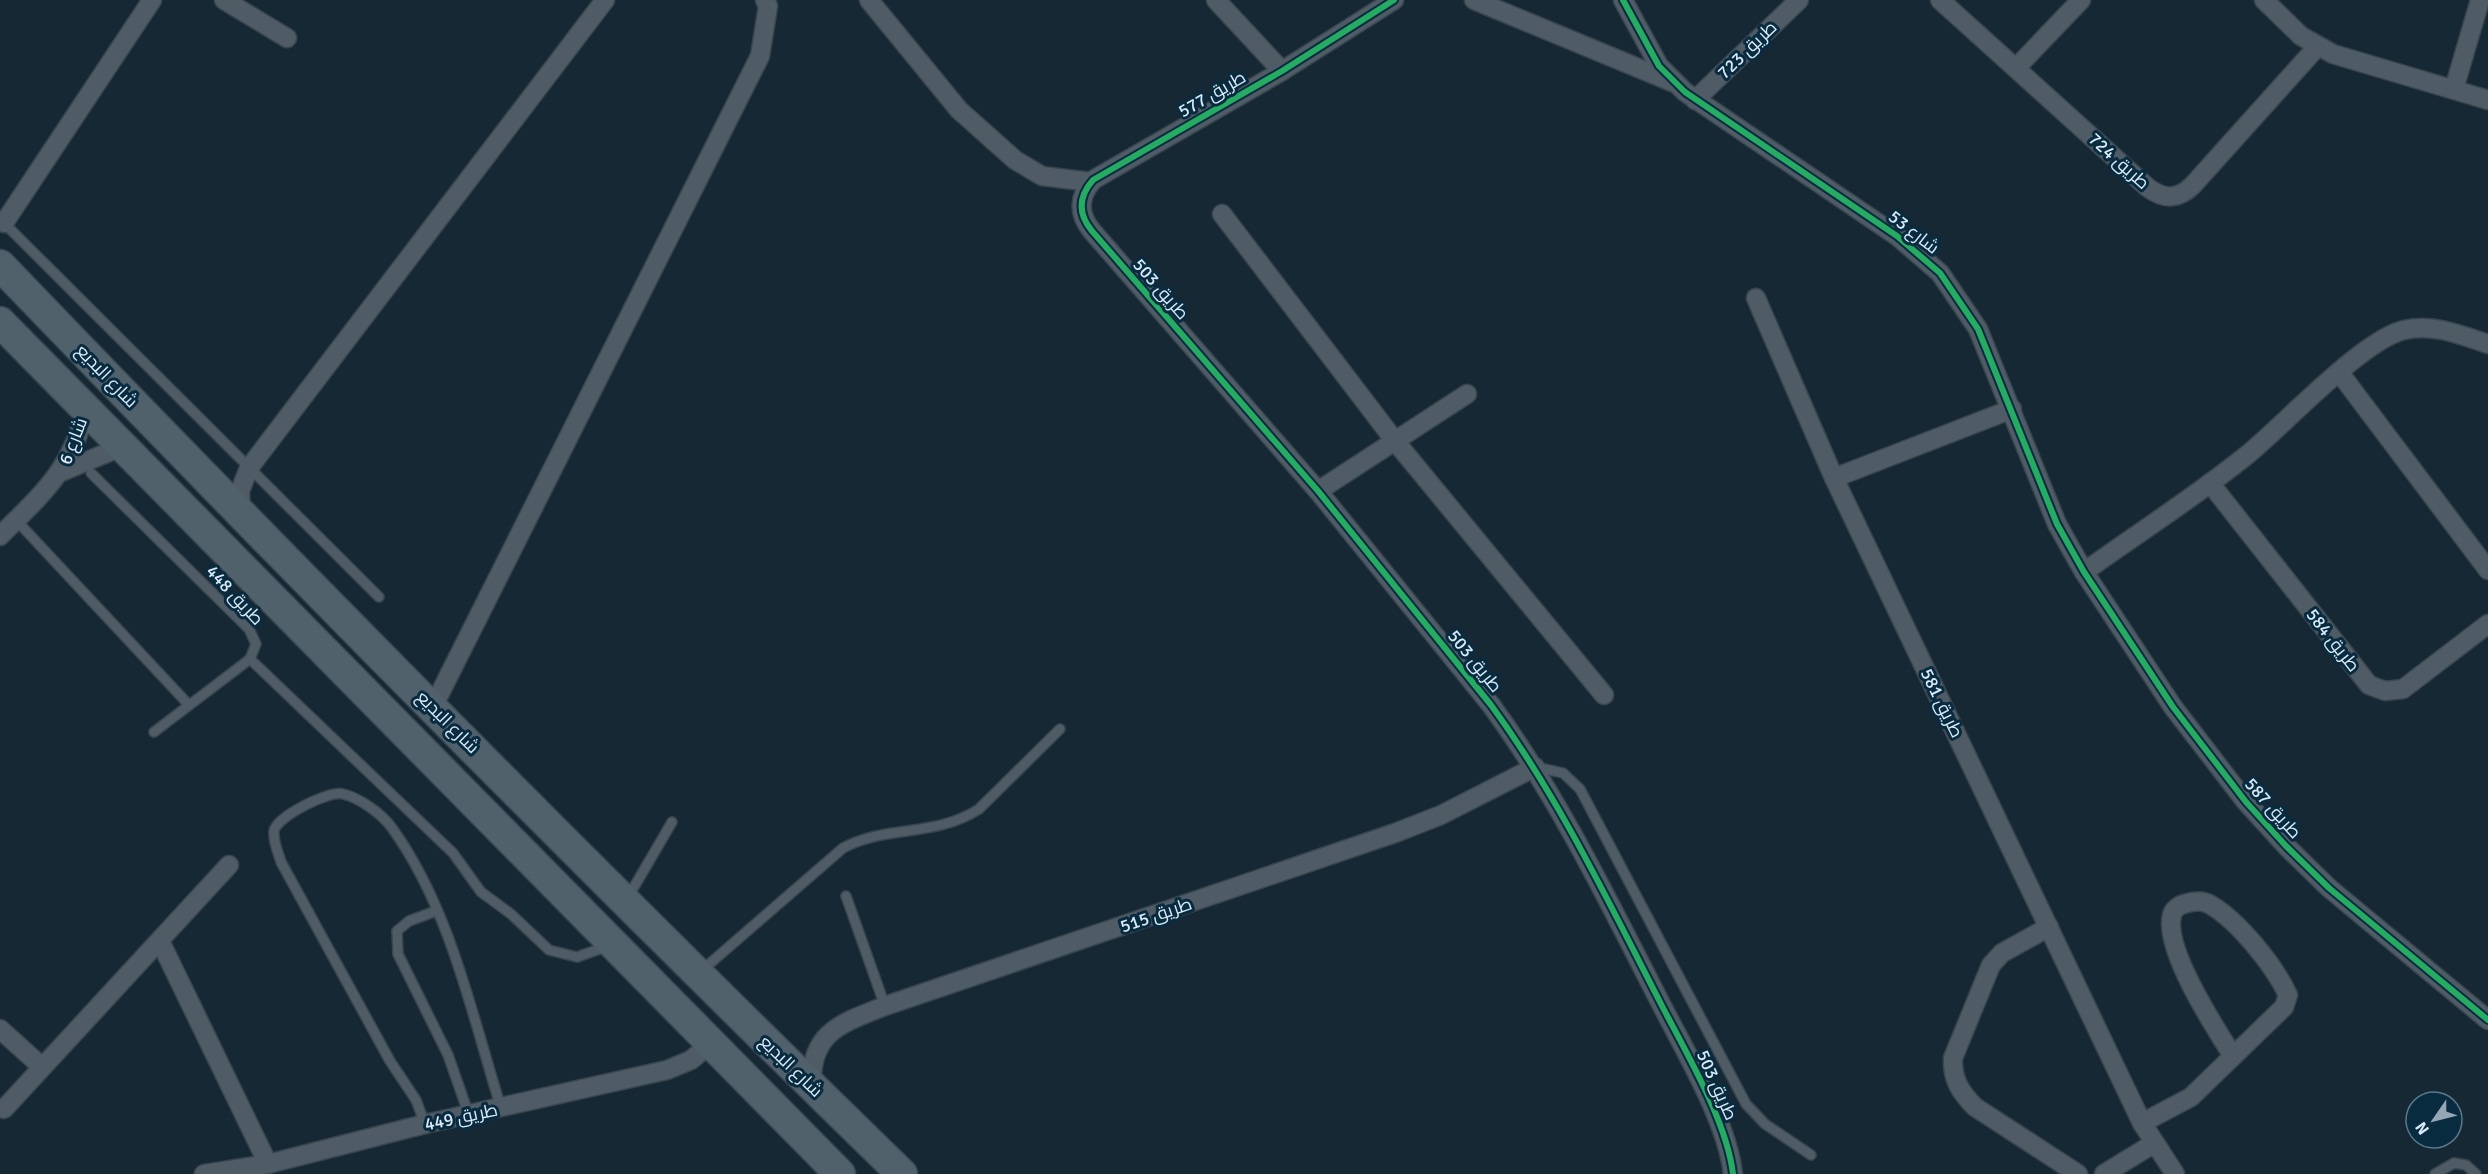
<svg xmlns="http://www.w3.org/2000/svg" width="2488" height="1174" viewBox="0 0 2488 1174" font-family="Signika,Cairo,sans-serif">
<rect width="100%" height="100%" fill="#162833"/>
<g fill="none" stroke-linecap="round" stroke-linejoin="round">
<defs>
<g id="service">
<polyline points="2,221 379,597"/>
<polyline points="91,473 249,629 256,644 250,659 154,732"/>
<polyline points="16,520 189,705"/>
<polyline points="250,659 453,853 481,892 511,914 549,950 577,957 608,946"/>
<polyline points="1535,767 1563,773 1580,789 1746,1104 1765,1124 1811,1155"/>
<polyline points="846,896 885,1006"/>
<polyline points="627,899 672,822"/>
<polyline points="436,911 409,921 397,931 398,954 448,1055 469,1115"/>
<path d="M700 972 843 848C888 824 934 838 979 809L1060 729"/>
<path d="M425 1124 416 1100 390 1061 281 862C278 852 273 842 274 831 276 817 329 790 343 794 360 798 382 814 392 828 450 908 472 1015 501 1108"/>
<polyline points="2435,1174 2454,1163 2466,1165 2476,1174"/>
</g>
<g id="minor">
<polyline points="224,0 287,38"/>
<polyline points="869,0 959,110 1015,160 1042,176 1091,182"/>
<polyline points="1216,0 1282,71"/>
<path d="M1394 0 1282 71 1093 180C1078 197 1078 214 1092 231L1318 491 1491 705C1559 798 1608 901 1660 1002 1685 1051 1727 1121 1733 1174"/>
<polyline points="1474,0 1672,82"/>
<polyline points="1623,0 1659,66 1685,92 1897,236 1940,273 1978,329 2057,524 2084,572 2173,707 2246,802 2286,846 2329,888 2488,1020"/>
<path d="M1940 0 2147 187C2164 200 2178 200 2193 185L2317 47"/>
<polyline points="2264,0 2301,36 2333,54 2488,100"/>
<polyline points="2016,68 2081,0"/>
<polyline points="2454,89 2480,0"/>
<polyline points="1695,100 1799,0"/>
<polyline points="1222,214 1395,441 1604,695"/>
<polyline points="4,223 152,0"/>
<polyline points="1756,298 1834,478 2142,1123 2175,1174"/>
<polyline points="2339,372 2488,570"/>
<polyline points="61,472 121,447"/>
<polyline points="1834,478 2012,409"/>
<polyline points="2210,483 2369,685 2385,691 2403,689 2488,624"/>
<polyline points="1318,491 1467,394"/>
<polyline points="241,515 240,491 249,468 605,0"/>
<path d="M0 536C41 495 73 469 85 409"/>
<path d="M2084 572C2138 533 2195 497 2247 455 2284 425 2362 340 2404 330 2432 323 2461 335 2488 344"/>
<polyline points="433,707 760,56 768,6 765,0"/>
<path d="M2049 927 2002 953 1991 965 1953 1058C1952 1079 1960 1092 1975 1107L2078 1174"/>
<polyline points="160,941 268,1164"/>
<polyline points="0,1029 42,1067"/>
<path d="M812 1087C809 1032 842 1023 885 1006L1395 833 1441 815 1535 767"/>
<polyline points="4,1109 229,865"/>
<path d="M2142 1123 2191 1097 2284 1007 2288 995C2274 965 2239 922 2211 905 2203 900 2193 901 2184 904 2179 905 2173 910 2172 915 2163 948 2215 1028 2233 1056"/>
<polyline points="204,1174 268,1164 425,1124 667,1070 691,1060 710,1044"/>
<polyline points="2104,1174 2153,1144"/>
</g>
<g id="primary">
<path d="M0 265C296 573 596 876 902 1174"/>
<polyline points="0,322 840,1174"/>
</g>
</defs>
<use href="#service" stroke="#38454f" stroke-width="12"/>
<use href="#minor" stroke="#38454f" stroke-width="21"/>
<use href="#primary" stroke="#38454f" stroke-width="33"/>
<use href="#service" stroke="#505c65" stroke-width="9"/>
<use href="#minor" stroke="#505c65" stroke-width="18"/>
<use href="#primary" stroke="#51616c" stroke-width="30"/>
<defs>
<g id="cycleway">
<path d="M1394 0 1282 71 1093 180C1078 197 1078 214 1092 231L1318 491 1491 705C1559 798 1608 901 1660 1002 1685 1051 1727 1121 1733 1174"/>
<polyline points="1623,0 1659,66 1685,92 1897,236 1940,273 1978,329 2057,524 2084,572 2173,707 2246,802 2286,846 2329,888 2488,1020"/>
</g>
</defs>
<use href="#cycleway" stroke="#092b40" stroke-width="10"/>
<use href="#cycleway" stroke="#26ab63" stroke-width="6"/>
</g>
<g text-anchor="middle" stroke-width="6" stroke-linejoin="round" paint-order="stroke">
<g font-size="18" fill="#d9ebf9" stroke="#092b40">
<text transform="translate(1747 50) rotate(-44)" y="6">طريق 723</text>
<text transform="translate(1212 94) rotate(-30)" y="6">طريق 577</text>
<text transform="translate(2119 161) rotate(42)" y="6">طريق 724</text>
<text transform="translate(1914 232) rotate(38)" y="6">شارع 53</text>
<text transform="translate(1161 289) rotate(49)" y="6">طريق 503</text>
<text transform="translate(107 376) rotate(46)" y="6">شارع البديع</text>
<text transform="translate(73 441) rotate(-69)" y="6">شارع 6</text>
<text transform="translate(235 595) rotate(47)" y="6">طريق 448</text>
<text transform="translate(2333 640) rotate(52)" y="6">طريق 584</text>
<text transform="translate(1475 661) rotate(51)" y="6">طريق 503</text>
<text transform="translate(1942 703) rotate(64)" y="6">طريق 581</text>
<text transform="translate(448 722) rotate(45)" y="6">شارع البديع</text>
<text transform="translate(2273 808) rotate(48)" y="6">طريق 587</text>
<text transform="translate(1156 915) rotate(-19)" y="6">طريق 515</text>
<text transform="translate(791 1066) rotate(44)" y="6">شارع البديع</text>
<text transform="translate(1717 1085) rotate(66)" y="6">طريق 503</text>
<text transform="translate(461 1117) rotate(-12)" y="6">طريق 449</text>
</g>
</g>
<g transform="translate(2434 1120) rotate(235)"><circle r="28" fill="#092b40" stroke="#5c788a" stroke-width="1.5"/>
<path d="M0-4.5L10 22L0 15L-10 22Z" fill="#95a7b4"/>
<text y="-9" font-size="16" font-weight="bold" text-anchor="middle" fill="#d9ebf9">N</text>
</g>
</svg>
